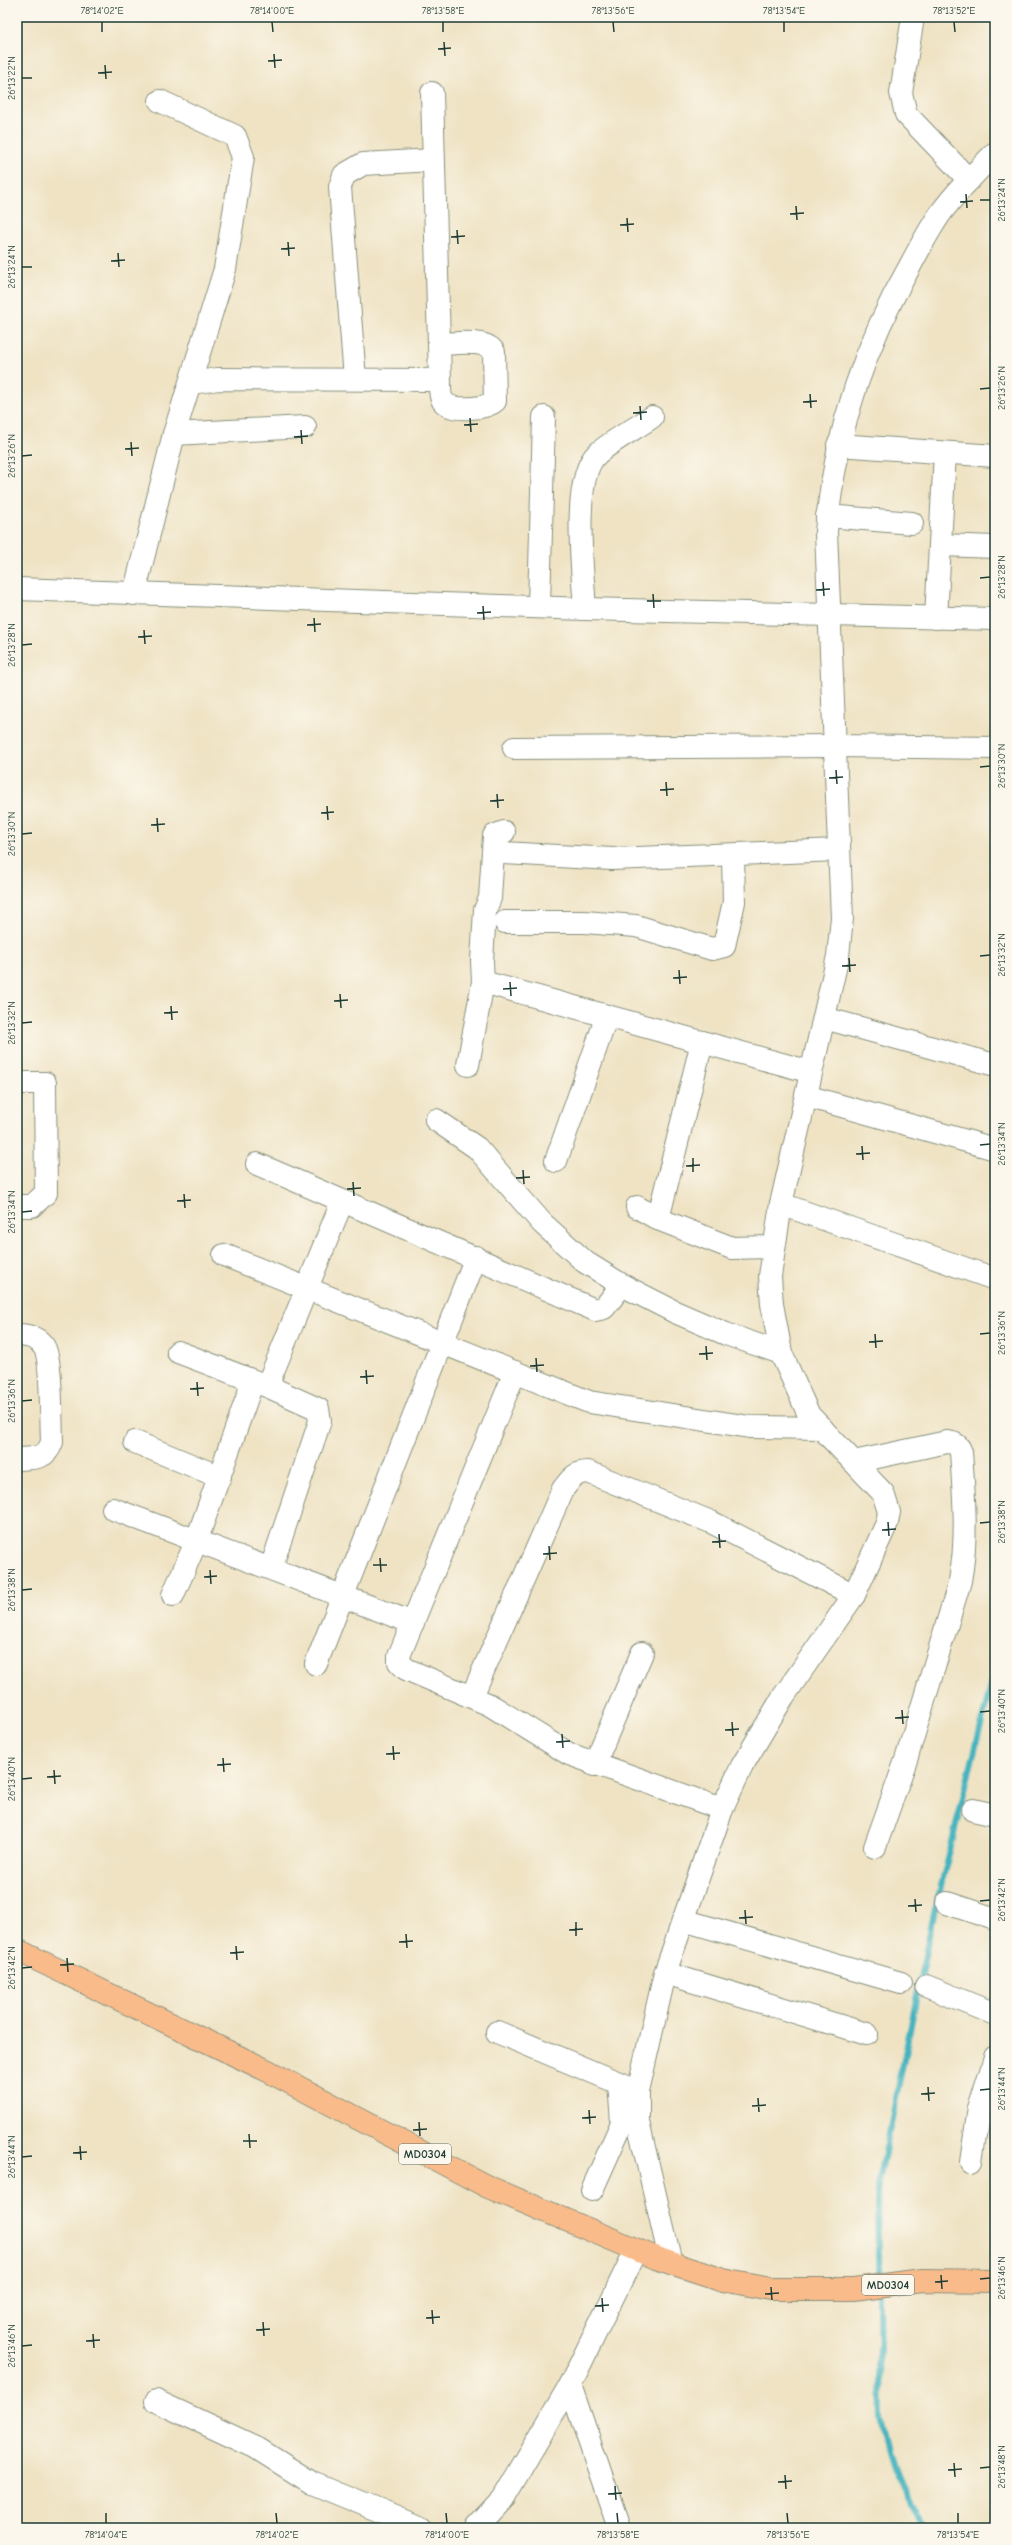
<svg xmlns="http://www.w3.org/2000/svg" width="1012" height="2545" viewBox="0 0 1012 2545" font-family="'Comic Neue',sans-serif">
<rect width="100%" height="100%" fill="#fbf7ec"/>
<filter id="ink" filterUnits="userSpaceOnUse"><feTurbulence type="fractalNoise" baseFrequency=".025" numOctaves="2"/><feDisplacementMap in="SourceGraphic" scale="8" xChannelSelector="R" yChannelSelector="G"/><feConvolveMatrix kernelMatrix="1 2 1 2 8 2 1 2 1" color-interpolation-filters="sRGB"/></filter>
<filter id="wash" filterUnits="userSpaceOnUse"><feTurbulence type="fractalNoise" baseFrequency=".012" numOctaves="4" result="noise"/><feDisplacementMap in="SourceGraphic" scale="16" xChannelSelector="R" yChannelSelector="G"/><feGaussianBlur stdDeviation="0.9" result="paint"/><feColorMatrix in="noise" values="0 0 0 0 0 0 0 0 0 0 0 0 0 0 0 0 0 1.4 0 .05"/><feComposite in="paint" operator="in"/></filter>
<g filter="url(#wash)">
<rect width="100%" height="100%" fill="#efe3c4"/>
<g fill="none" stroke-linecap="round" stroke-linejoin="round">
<path stroke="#45b4bf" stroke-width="6" d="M925 2528C903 2493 889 2460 881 2419L877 2192 931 1926 995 1669"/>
</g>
</g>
<g filter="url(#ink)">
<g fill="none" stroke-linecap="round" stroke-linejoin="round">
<defs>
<g id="minor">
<polyline points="913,17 901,93 906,114 969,180"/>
<path d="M432 93 440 380C440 387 439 400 446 404 456 411 486 409 495 401L494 352C486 338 454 344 439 344"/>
<polyline points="355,379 340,187 344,175 363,164 433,160"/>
<polyline points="191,383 218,379 440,380"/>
<polyline points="174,434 305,427"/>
<polyline points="838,445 995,456"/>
<polyline points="827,516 912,523"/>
<polyline points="940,545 995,547"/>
<polyline points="17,589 585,609 995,619"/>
<polyline points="134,594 174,434 225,269 243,157 235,136 160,101"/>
<polyline points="539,607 544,417"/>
<path d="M585 609C583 574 571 478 597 454 613 440 635 429 652 417"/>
<polyline points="936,618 945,453"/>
<polyline points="514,748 836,746 995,748"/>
<polyline points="503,853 612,859 838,850"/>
<polyline points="505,922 584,922 636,926 712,949 724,946 734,902 733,855"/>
<polyline points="483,982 811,1072"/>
<polyline points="824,1018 995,1065"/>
<polyline points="468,1065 483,982 482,961 485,910 490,898 494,836 504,832"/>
<polyline points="17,1083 45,1083 46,1193 32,1206 17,1206"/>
<polyline points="806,1096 995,1149"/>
<polyline points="436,1120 477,1148 542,1223 585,1262 622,1285 675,1312 726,1334 781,1353"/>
<polyline points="556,1161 607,1016"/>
<polyline points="257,1164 595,1310 604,1308 622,1285"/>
<polyline points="781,1204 995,1279"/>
<polyline points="637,1207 658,1219 732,1248 773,1247"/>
<polyline points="658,1219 702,1042"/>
<polyline points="224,1255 589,1402 750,1427 822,1428"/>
<path d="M17 1335C28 1335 38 1337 44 1347 52 1358 51 1424 52 1442 46 1460 34 1458 17 1459"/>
<polyline points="178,1352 267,1386 318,1409 320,1421 271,1568"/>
<polyline points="515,1372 399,1656 399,1662 406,1669 490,1705 569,1754 722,1809"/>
<polyline points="267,1386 342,1202"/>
<polyline points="135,1442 220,1477"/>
<path d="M854 1462 947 1442C955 1443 958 1444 961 1452 964 1496 968 1538 960 1581L906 1760 875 1847"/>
<polyline points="113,1509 413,1623"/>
<polyline points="173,1595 196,1542 253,1381"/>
<polyline points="316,1664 476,1257"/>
<path d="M472 1696 563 1489C571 1479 575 1472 588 1472L711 1522 854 1595"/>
<polyline points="594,1765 642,1653"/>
<polyline points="973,1810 995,1815"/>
<polyline points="947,1903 995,1919"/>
<polyline points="683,1920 901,1983"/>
<polyline points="665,1973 867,2034"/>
<polyline points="926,1986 995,2014"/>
<polyline points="497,2032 638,2091"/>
<polyline points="971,2162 979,2108 995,2057"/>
<polyline points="592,2190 622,2123 619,2083"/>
<path d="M671 2263 638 2122V2091L665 1973 722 1809 742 1766 783 1697 854 1595 887 1523 889 1512 883 1493 809 1415 781 1353 772 1304 770 1276 781 1204 838 956 842 918 826 532C834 438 863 348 910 266 919 249 929 230 940 214 956 192 976 172 995 153"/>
<polyline points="156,2401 255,2447 312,2483 421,2528"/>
<polyline points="476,2528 503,2499 570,2385"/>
<polyline points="619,2528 570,2385 636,2250"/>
</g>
<polyline id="major" points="17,1950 268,2071 486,2186 656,2258 723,2280 770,2289 854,2289 922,2280 995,2281"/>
</defs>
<use href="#minor" stroke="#87907c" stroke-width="24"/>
<use href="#major" stroke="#87907c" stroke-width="24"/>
<use href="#minor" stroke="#fff" stroke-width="22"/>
<use href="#major" stroke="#fabb8b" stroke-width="22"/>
</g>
</g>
<path fill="none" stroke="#1f3d34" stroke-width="1.5" d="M102 22V32M272 22 273 32M443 22V32M613 22 614 32M784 22V32M954 22 955 32M444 42 445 56M438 49 451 48M274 54 275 68M268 61 282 60M105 65 106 79M98 73 112 72M22 78H32M966 194 967 208M980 200H990M960 202 973 201M796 206 797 220M790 214 804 213M627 218 628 232M620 225 634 224M457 230 458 244M451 237 465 236M288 242 289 256M281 249 295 248M118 253 119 267M111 261 125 260M22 267H32M980 389 990 388M810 394 811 408M803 402 817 401M640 406 641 420M633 413 647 412M470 418 471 432M464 425 478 424M301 430 302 444M294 437 308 436M131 442 132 456M125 449 139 448M22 456 32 455M980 578 990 577M823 582 824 596M816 590 830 589M653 594 654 608M647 601H661M483 606 484 620M477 613 491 612M314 618 315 632M307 625 321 624M144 630 145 644M138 637 152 636M22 645 32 644M980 767 990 766M836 770 837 784M829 778 843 777M666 782 667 796M660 790 674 789M497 794 498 808M490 801 504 800M327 806 328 820M321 813 334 812M157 818 158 832M151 825 165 824M22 834 32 833M980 956 990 955M849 958 850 972M842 966 856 965M679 970 680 984M673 978 687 977M510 982 511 996M503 989 517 988M340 994 341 1008M334 1001 348 1000M171 1006 172 1020M164 1013 178 1012M22 1023 32 1022M980 1145 990 1144M862 1146 863 1160M856 1154 870 1153M693 1158V1172M686 1166 700 1165M523 1170 524 1184M516 1178 530 1177M353 1182 354 1196M347 1189 361 1188M184 1194 185 1208M177 1201 191 1200M22 1212 32 1211M875 1334 876 1348M980 1334 990 1333M869 1342 883 1341M706 1346 707 1360M699 1354 713 1353M536 1358 537 1372M530 1366 544 1365M366 1370 367 1384M360 1377 374 1376M197 1382 198 1396M190 1389 204 1388M22 1401 32 1400M888 1522 889 1536M980 1523 990 1522M882 1530 896 1529M719 1534 720 1548M712 1542 726 1541M549 1546 550 1560M543 1554 557 1553M380 1558 381 1572M373 1565H387M210 1570 211 1584M204 1577 217 1576M22 1590 32 1589M902 1710 903 1724M980 1712 990 1711M895 1718 909 1717M732 1722 733 1736M725 1730 739 1729M562 1734 563 1748M556 1742 570 1741M393 1746 394 1760M386 1754 400 1753M223 1758 224 1772M217 1765 231 1764M54 1770 55 1784M47 1777 61 1776M22 1779 32 1778M915 1899 916 1912M980 1901 990 1900M908 1906 922 1905M745 1910 746 1924M739 1918 753 1917M576 1922V1936M569 1930 583 1929M406 1934 407 1948M399 1942 413 1941M236 1946 237 1960M230 1953 244 1952M67 1958 68 1972M60 1965 74 1964M22 1968 32 1967M928 2087 929 2101M980 2090 990 2089M921 2094 935 2093M758 2098 759 2112M752 2106 766 2105M589 2110 590 2124M582 2118 596 2117M419 2122 420 2136M413 2130 427 2129M249 2134 250 2148M243 2141H257M80 2146 81 2160M73 2153 87 2152M22 2157 32 2156M941 2275 942 2289M980 2279 990 2278M935 2282 948 2281M771 2287 772 2300M765 2294 779 2293M602 2298 603 2312M595 2306 609 2305M432 2310 433 2324M426 2318 440 2317M263 2322 264 2336M256 2330 270 2329M93 2334 94 2348M86 2341 100 2340M22 2346 32 2345M954 2463 955 2477M980 2468 990 2467M948 2470 962 2469M785 2475 786 2489M778 2482 792 2481M615 2486 616 2500M608 2494 622 2493M106 2513V2523M276 2513 277 2523M446 2513 447 2523M617 2513 618 2523M787 2513 788 2523M958 2513V2523"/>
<g text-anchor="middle" stroke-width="4" stroke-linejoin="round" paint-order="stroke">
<g fill="#fbf7ec" stroke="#61756b" stroke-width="1">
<rect x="399" y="2144" width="52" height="20" rx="3"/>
<rect x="862" y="2275" width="52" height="20" rx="3"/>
</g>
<g font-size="12" font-weight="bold" fill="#1f3d34">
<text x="425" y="2158">MD0304</text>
<text x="888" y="2289">MD0304</text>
</g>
</g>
<rect width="1012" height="2545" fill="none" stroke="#fbf7ec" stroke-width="44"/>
<rect x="22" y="22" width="968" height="2501" fill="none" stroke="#1f3d34" stroke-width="1.5"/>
<g font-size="10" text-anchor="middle" fill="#1f3d34">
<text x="102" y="14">78°14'02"E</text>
<text x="272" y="14">78°14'00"E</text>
<text x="443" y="14">78°13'58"E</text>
<text x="613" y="14">78°13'56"E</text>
<text x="784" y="14">78°13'54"E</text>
<text x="954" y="14">78°13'52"E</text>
<text transform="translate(11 78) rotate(-90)" y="4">26°13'22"N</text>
<text transform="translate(1001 200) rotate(-90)" y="4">26°13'24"N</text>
<text transform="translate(11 267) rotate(-90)" y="4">26°13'24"N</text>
<text transform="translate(1001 388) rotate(-90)" y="4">26°13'26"N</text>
<text transform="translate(11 456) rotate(-90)" y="4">26°13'26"N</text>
<text transform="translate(1001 577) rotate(-90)" y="4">26°13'28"N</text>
<text transform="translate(11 645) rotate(-90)" y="4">26°13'28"N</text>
<text transform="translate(1001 766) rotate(-90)" y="4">26°13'30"N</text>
<text transform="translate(11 834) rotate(-90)" y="4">26°13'30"N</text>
<text transform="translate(1001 955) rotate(-90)" y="4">26°13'32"N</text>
<text transform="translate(11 1023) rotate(-90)" y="4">26°13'32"N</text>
<text transform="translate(1001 1144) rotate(-90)" y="4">26°13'34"N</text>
<text transform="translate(11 1212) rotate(-90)" y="4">26°13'34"N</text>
<text transform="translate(1001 1333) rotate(-90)" y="4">26°13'36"N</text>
<text transform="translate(11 1401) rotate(-90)" y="4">26°13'36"N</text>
<text transform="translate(1001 1522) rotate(-90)" y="4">26°13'38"N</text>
<text transform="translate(11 1590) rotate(-90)" y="4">26°13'38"N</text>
<text transform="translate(1001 1711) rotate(-90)" y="4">26°13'40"N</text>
<text transform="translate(11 1779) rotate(-90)" y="4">26°13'40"N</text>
<text transform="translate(1001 1900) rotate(-90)" y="4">26°13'42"N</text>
<text transform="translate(11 1968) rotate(-90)" y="4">26°13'42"N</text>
<text transform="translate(1001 2089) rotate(-90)" y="4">26°13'44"N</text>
<text transform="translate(11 2157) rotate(-90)" y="4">26°13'44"N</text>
<text transform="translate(1001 2278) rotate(-90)" y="4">26°13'46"N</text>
<text transform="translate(11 2346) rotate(-90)" y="4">26°13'46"N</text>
<text transform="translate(1001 2467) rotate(-90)" y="4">26°13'48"N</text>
<text x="106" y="2538">78°14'04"E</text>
<text x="277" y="2538">78°14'02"E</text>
<text x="447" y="2538">78°14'00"E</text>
<text x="618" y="2538">78°13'58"E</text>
<text x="788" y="2538">78°13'56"E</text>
<text x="958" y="2538">78°13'54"E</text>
</g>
</svg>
